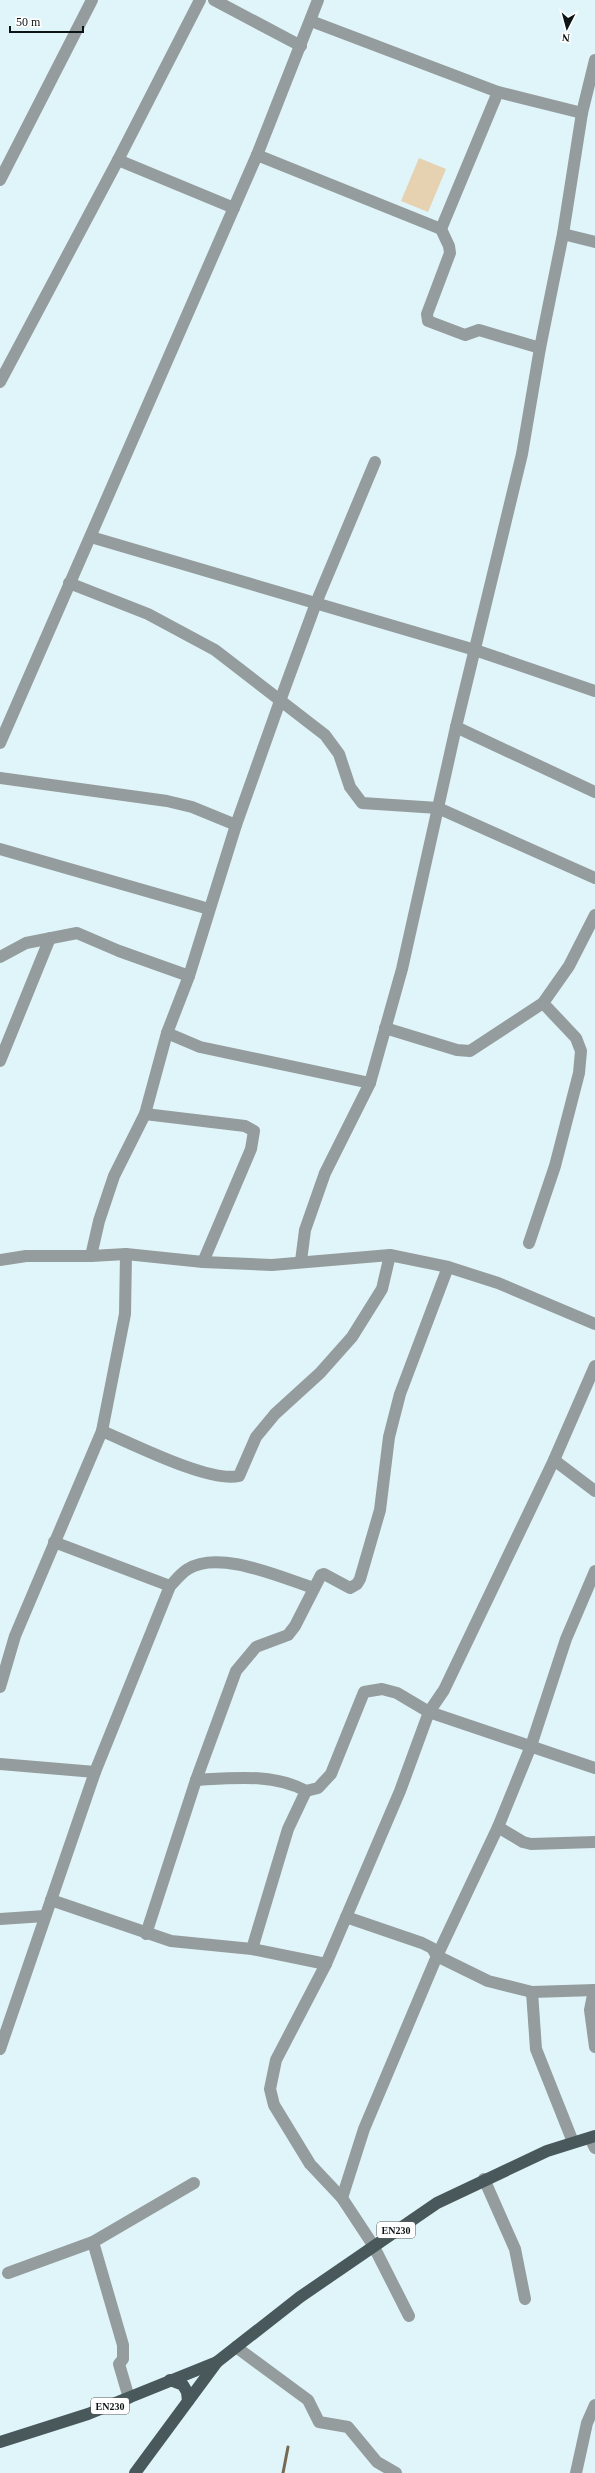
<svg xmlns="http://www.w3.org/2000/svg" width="595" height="2473" viewBox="0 0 595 2473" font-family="Georgia,serif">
<rect width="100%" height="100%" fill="#e0f5f9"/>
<polygon fill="#e6d1b0" points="419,158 446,169 428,212 401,201"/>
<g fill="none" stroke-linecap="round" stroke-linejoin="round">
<polyline stroke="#766a53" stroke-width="3" points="283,2473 288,2447"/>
<g stroke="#949c9e" stroke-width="12">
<polyline points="214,0 301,46"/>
<polyline points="311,21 498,92 582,113"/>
<polyline points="257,155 441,229 449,246 450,253 427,314 428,321 465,335 479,330 540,348"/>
<polyline points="118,160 234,208"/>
<polyline points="0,180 92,0"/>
<polyline points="441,229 498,92"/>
<polyline points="563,234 595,242"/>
<polyline points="0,382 118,160 200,0"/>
<polyline points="91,537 475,650 595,691"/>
<polyline points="69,583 148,614 215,650 325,735 339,754 350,787 362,803 438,808 595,878"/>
<polyline points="456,727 595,792"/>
<polyline points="0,743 257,155 318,0"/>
<polyline points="0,778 167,801 192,807 236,825"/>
<polyline points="0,849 209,909"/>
<polyline points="0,957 26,943 77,933 119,951 189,976"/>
<polyline points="385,1028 457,1050 470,1051 543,1003 569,966 595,915"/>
<polyline points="167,1033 200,1047 370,1083"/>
<polyline points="0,1061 50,938"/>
<polyline points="145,1114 245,1126 254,1131 251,1149 203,1262"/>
<polyline points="529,1243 555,1166 579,1073 581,1051 576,1038 543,1003"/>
<polyline points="91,1256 99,1221 114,1176 145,1114 167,1033 189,976 236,825 280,701 316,603 375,462"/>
<polyline points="0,1260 26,1256 91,1256 126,1254 203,1262 272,1265 390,1255 448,1267 498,1283 595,1324"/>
<polyline points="301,1261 305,1230 325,1173 370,1083 402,969 456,727 522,454 540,348 563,234 582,113 595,60"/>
<path d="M102 1431C133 1444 209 1483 239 1476L256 1437 275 1414 320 1373 352 1337 382 1289 390 1255"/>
<polyline points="554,1460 595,1491"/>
<polyline points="54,1542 170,1586"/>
<polyline points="0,1687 15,1636 102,1431 125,1314 126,1254"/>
<polyline points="0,1764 95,1772"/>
<path d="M196 1780C231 1778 274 1773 306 1791L288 1829 252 1949"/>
<polyline points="306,1791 318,1788 331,1774 364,1692 382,1689 397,1693 429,1712 595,1768"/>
<polyline points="498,1827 523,1842 531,1844 595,1842"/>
<polyline points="51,1900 171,1941 252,1949 326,1964"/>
<polyline points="346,1917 422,1943 432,1948 437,1956 488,1981 532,1992 595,1990"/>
<polyline points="0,1919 45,1916"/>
<polyline points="146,1934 196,1780 236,1671 256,1647 288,1635 295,1626 321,1575 324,1574 350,1588 357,1584 360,1579 380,1510 389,1437 400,1394 448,1267"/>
<polyline points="594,1990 590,2010 595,2047"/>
<polyline points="532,1992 536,2049 573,2142"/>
<path d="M0 2049 95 1772 170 1586C175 1581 181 1573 188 1569 219 1549 282 1578 314 1588"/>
<polyline points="590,2138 595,2148"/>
<polyline points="484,2179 515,2249 525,2299"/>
<polyline points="342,2198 364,2129 437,1956 498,1827 531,1746 566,1639 595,1571"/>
<polyline points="93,2242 123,2345 123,2359 119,2364 129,2398"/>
<polyline points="8,2273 93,2242 194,2183"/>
<polyline points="409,2316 373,2245 342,2198 310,2164 274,2105 270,2089 276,2060 326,1964 400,1791 429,1712 444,1690 554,1460 595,1366"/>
<polyline points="236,2347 308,2400 319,2422 348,2427 377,2462 396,2473"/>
<polyline points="576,2473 587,2423 595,2405"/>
</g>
<g stroke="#49595b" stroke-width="12">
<polyline points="170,2380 183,2385 187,2392 188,2401"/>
<polyline points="0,2442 88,2414 217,2362 300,2297 437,2203 547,2151 595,2136"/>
<polyline points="135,2473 217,2362"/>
</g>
</g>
<g text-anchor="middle" stroke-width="4" stroke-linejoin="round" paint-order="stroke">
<g fill="#fff" stroke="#565a5b" stroke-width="1">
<rect x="377" y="2222" width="38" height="16" rx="3"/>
<rect x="91" y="2398" width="38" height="16" rx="3"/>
</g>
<g font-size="10" font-weight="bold" fill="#0d1415">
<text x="396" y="2234">EN230</text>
<text x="110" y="2410">EN230</text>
</g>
</g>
<g transform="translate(567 28) rotate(186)" stroke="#ffffff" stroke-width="3" paint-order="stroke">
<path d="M0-3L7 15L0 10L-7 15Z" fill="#0d1415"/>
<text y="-6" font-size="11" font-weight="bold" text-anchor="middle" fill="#0d1415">N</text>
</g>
<path d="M10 26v6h73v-6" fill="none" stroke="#0d1415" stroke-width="2"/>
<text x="16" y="26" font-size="12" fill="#0d1415" stroke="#ffffff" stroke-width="3" paint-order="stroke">50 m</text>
</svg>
